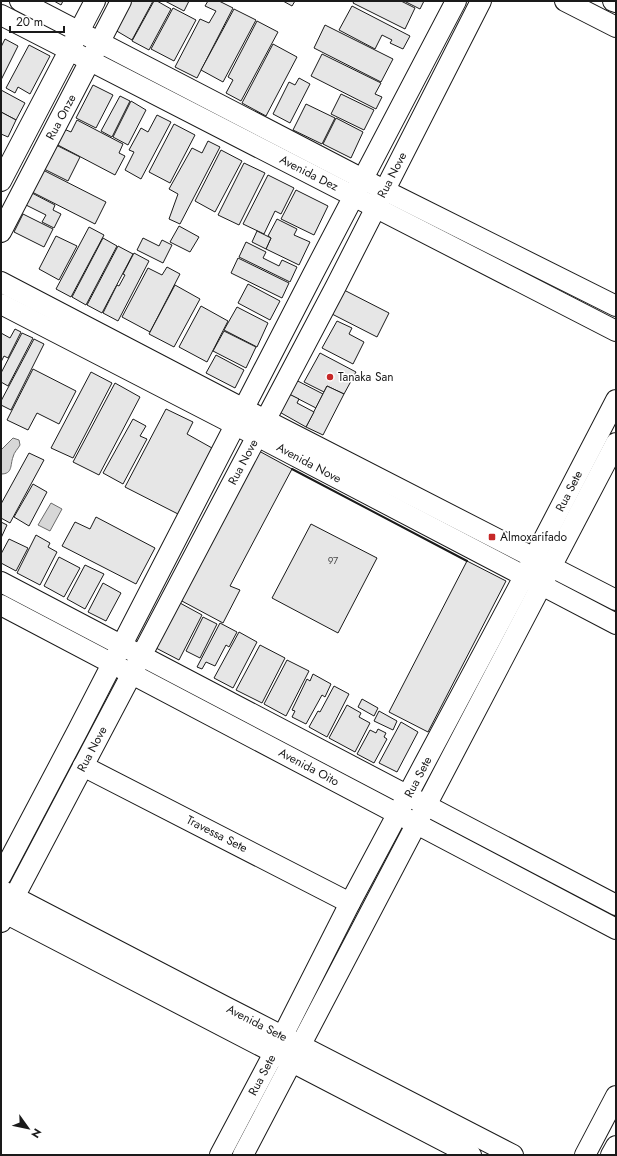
<svg xmlns="http://www.w3.org/2000/svg" width="617" height="1156" viewBox="0 0 617 1156" font-family="Jost,sans-serif">
<rect width="100%" height="100%" fill="#fff"/>
<g fill="#d7d7d7" stroke="#6a6a6a">
<path d="M13 438 19 440 20 445C18 449 14 452 13 457 10 465 13 474 1 474V450Z"/>
<polygon points="51,503 62,509 50,531 38,525"/>
</g>
<g fill="#e6e6e6" stroke="#1a1a1a">
<polygon points="54,1 63,1 61,5"/>
<polygon points="131,1 153,1 132,40 115,30"/>
<polygon points="154,1 157,1 171,9 149,50 132,41"/>
<polygon points="165,1 189,1 184,11"/>
<polygon points="208,1 219,1 233,8 197,78 175,67 200,19 209,23 216,11 205,6"/>
<polygon points="283,1 295,1 292,6"/>
<polygon points="354,1 401,1 415,8 405,29 353,3"/>
<polygon points="404,1 424,1 420,9"/>
<polygon points="352,6 410,36 403,49 390,43 392,40 382,35 375,49 339,30"/>
<polygon points="173,8 196,20 174,61 151,49"/>
<polygon points="234,9 256,20 223,82 201,70"/>
<polygon points="257,21 278,32 241,101 226,93 233,80 228,77"/>
<polygon points="325,25 393,59 381,82 314,48"/>
<polygon points="5,39 18,46 1,80 1,47"/>
<polygon points="273,44 297,57 266,116 242,103"/>
<polygon points="29,45 50,56 30,94 18,87 15,93 6,88"/>
<polygon points="322,54 381,83 375,94 382,97 376,109 311,76"/>
<polygon points="299,78 310,84 290,123 273,114 289,82 295,85"/>
<polygon points="93,85 113,95 96,128 76,118"/>
<polygon points="1,90 25,103 16,120 1,112"/>
<polygon points="341,94 374,110 364,130 331,114"/>
<polygon points="120,96 130,101 112,137 101,131"/>
<polygon points="131,101 146,110 128,145 113,137"/>
<polygon points="306,104 335,118 322,144 293,130"/>
<polygon points="1,112 16,120 8,137 1,134"/>
<polygon points="157,115 171,122 141,179 125,170 134,152 129,150 141,128 148,132"/>
<polygon points="336,118 363,132 351,158 323,144"/>
<polygon points="77,120 123,144 119,153 125,156 115,175 56,144 64,129 71,132"/>
<polygon points="174,124 195,135 170,183 149,172"/>
<polygon points="208,141 220,147 180,224 169,219 178,194 169,189 192,148 202,153"/>
<polygon points="56,145 80,157 68,181 44,169"/>
<polygon points="221,150 242,161 215,212 195,201"/>
<polygon points="244,163 265,173 239,225 218,215"/>
<polygon points="43,170 106,202 95,224 32,192"/>
<polygon points="268,175 294,188 281,214 275,211 264,234 243,224"/>
<polygon points="296,190 328,206 314,235 281,219"/>
<polygon points="32,193 55,205 53,210 61,214 54,228 42,222 46,215 26,205"/>
<polygon points="23,214 53,229 44,247 14,232"/>
<polygon points="277,219 297,229 294,235 310,242 299,265 266,249 271,238 268,236"/>
<polygon points="179,226 199,237 190,252 170,242"/>
<polygon points="89,227 104,235 71,297 56,289"/>
<polygon points="257,231 271,238 266,249 252,242"/>
<polygon points="56,236 77,246 59,280 39,269"/>
<polygon points="103,238 117,246 86,305 72,297"/>
<polygon points="143,238 159,246 162,240 172,245 163,263 137,250"/>
<polygon points="246,242 266,252 263,258 279,266 282,260 297,267 290,282 239,257"/>
<polygon points="118,246 133,254 102,313 87,305"/>
<polygon points="134,253 149,261 118,321 103,313 117,285 119,286 125,275 123,274"/>
<polygon points="238,258 289,283 282,298 231,273"/>
<polygon points="167,267 180,274 150,332 122,317 148,268 162,275"/>
<polygon points="248,284 280,301 270,320 238,303"/>
<polygon points="175,285 200,299 174,347 149,334"/>
<polygon points="344,290 389,313 377,337 332,314"/>
<polygon points="201,306 228,321 207,362 179,347"/>
<polygon points="237,307 268,323 257,347 224,330"/>
<polygon points="337,321 352,328 349,334 364,342 353,364 322,348"/>
<polygon points="15,329 21,332 8,358 4,356 1,362 1,333 10,338"/>
<polygon points="224,331 256,347 246,368 213,351"/>
<polygon points="22,333 33,338 8,386 1,382 1,373"/>
<polygon points="34,339 44,344 11,410 1,405 1,401"/>
<polygon points="320,353 356,372 344,394 327,386 324,392 304,382"/>
<polygon points="216,355 244,370 235,388 206,373"/>
<polygon points="33,369 76,391 59,424 37,413 28,430 7,420"/>
<polygon points="91,372 112,383 73,458 51,448"/>
<polygon points="292,378 323,394 316,408 285,392"/>
<polygon points="115,383 140,397 99,475 73,462"/>
<polygon points="327,386 344,394 323,435 306,427"/>
<polygon points="285,392 299,399 297,403 314,412 306,427 276,410"/>
<polygon points="166,409 193,422 187,434 212,448 178,514 125,487"/>
<polygon points="133,419 146,426 140,436 147,439 123,484 103,473"/>
<polygon points="259,451 292,469 230,586 240,590 223,623 180,600"/>
<polygon points="29,453 44,460 10,523 1,518 1,504"/>
<polygon points="33,484 47,492 29,526 14,517"/>
<polygon points="96,517 155,548 136,584 62,546 75,522 90,529"/>
<polygon points="1,522 7,525 1,538"/>
<polygon points="311,524 377,558 338,633 272,598"/>
<polygon points="36,535 50,543 48,547 57,552 40,585 17,573"/>
<polygon points="9,539 28,548 16,571 1,563 1,554"/>
<polygon points="59,557 80,568 64,597 44,586"/>
<polygon points="467,561 506,581 428,732 389,712"/>
<polygon points="85,565 104,574 85,609 67,599"/>
<polygon points="103,583 121,593 106,621 88,612"/>
<polygon points="180,603 202,615 179,660 156,648"/>
<polygon points="203,617 217,624 200,658 186,651"/>
<polygon points="220,623 237,632 229,647 226,645 215,666 206,662 202,669 197,667"/>
<polygon points="239,632 257,642 233,688 214,678"/>
<polygon points="260,645 285,658 262,703 236,690"/>
<polygon points="287,660 309,671 286,716 264,704"/>
<polygon points="313,674 331,684 325,697 322,695 306,724 292,717 295,711 292,710 307,679 310,681"/>
<polygon points="334,686 349,694 327,737 309,727 318,711 320,712"/>
<polygon points="362,699 378,708 374,716 358,707"/>
<polygon points="347,705 361,713 359,717 370,723 355,752 329,738"/>
<polygon points="379,711 397,721 393,730 374,721"/>
<polygon points="401,722 418,732 397,772 379,763"/>
<polygon points="378,729 386,733 384,737 387,739 374,763 357,754 370,730 376,733"/>
</g>
<g fill="none" stroke-linecap="round" stroke-linejoin="round">
<defs>
<g id="minor">
<polyline points="20,1 384,190 616,306"/>
<polyline points="565,1 616,27"/>
<polyline points="613,1 616,2"/>
<polyline points="1,15 616,331"/>
<polyline points="1,181 95,1"/>
<polyline points="1,232 121,1"/>
<polyline points="1,282 244,409 616,600"/>
<polyline points="1,304 257,436 616,624"/>
<polyline points="1,582 616,905"/>
<polyline points="1,605 616,929"/>
<polyline points="83,766 350,903"/>
<polyline points="1,876 78,730 313,274 456,1"/>
<polyline points="1,890 224,1006 513,1155"/>
<polyline points="1,911 471,1155"/>
<polyline points="1,922 336,286 481,1"/>
<polyline points="220,1155 274,1053 350,903 534,558 616,400"/>
<polyline points="243,1155 616,443"/>
<polyline points="585,1155 616,1096"/>
<polyline points="611,1155 616,1146"/>
</g>
</defs>
<use href="#minor" stroke="#1a1a1a" stroke-width="22"/>
<use href="#minor" stroke="#fff" stroke-width="20"/>
<polyline stroke="#1a1a1a" stroke-width="2" points="292,469 467,561"/>
</g>
<g fill="#c62828" stroke="#fff" stroke-width="1.5">
<circle cx="330" cy="377" r="4"/>
<rect x="488" y="533" width="8" height="8" rx="2"/>
</g>
<g text-anchor="middle" stroke-width="3" stroke-linejoin="round" paint-order="stroke">
<g font-size="10" fill="#4d4d4d">
<text x="333" y="564">97</text>
</g>
<g font-size="12" fill="#1a1a1a" stroke="#fff">
<text transform="translate(61 117) rotate(-62)" y="4">Rua Onze</text>
<text transform="translate(309 173) rotate(27)" y="4">Avenida Dez</text>
<text transform="translate(392 175) rotate(-63)" y="4">Rua Nove</text>
<text transform="translate(243 462) rotate(-62)" y="4">Rua Nove</text>
<text transform="translate(309 463) rotate(28)" y="4">Avenida Nove</text>
<text transform="translate(569 491) rotate(-63)" y="4">Rua Sete</text>
<text transform="translate(92 749) rotate(-62)" y="4">Rua Nove</text>
<text transform="translate(309 767) rotate(28)" y="4">Avenida Oito</text>
<text transform="translate(418 777) rotate(-62)" y="4">Rua Sete</text>
<text transform="translate(217 834) rotate(27)" y="4">Travessa Sete</text>
<text transform="translate(257 1023) rotate(27)" y="4">Avenida Sete</text>
<text transform="translate(262 1075) rotate(-62)" y="4">Rua Sete</text>
</g>
<g font-size="12" fill="#1a1a1a" stroke="#fff" text-anchor="start">
<text x="338" y="381">Tanaka San</text>
<text x="500" y="541">Almoxarifado</text>
</g>
</g>
<rect width="617" height="1156" fill="none" stroke="#1a1a1a" stroke-width="4"/>
<g transform="translate(28 1128) rotate(123)" stroke="#ffffff" stroke-width="3" paint-order="stroke">
<path d="M0-3L7 15L0 10L-7 15Z" fill="#1a1a1a"/>
<text y="-6" font-size="11" font-weight="bold" text-anchor="middle" fill="#1a1a1a">N</text>
</g>
<path d="M10 26v6h54v-6" fill="none" stroke="#1a1a1a" stroke-width="2"/>
<text x="16" y="26" font-size="12" fill="#1a1a1a" stroke="#ffffff" stroke-width="3" paint-order="stroke">20 m</text>
</svg>
